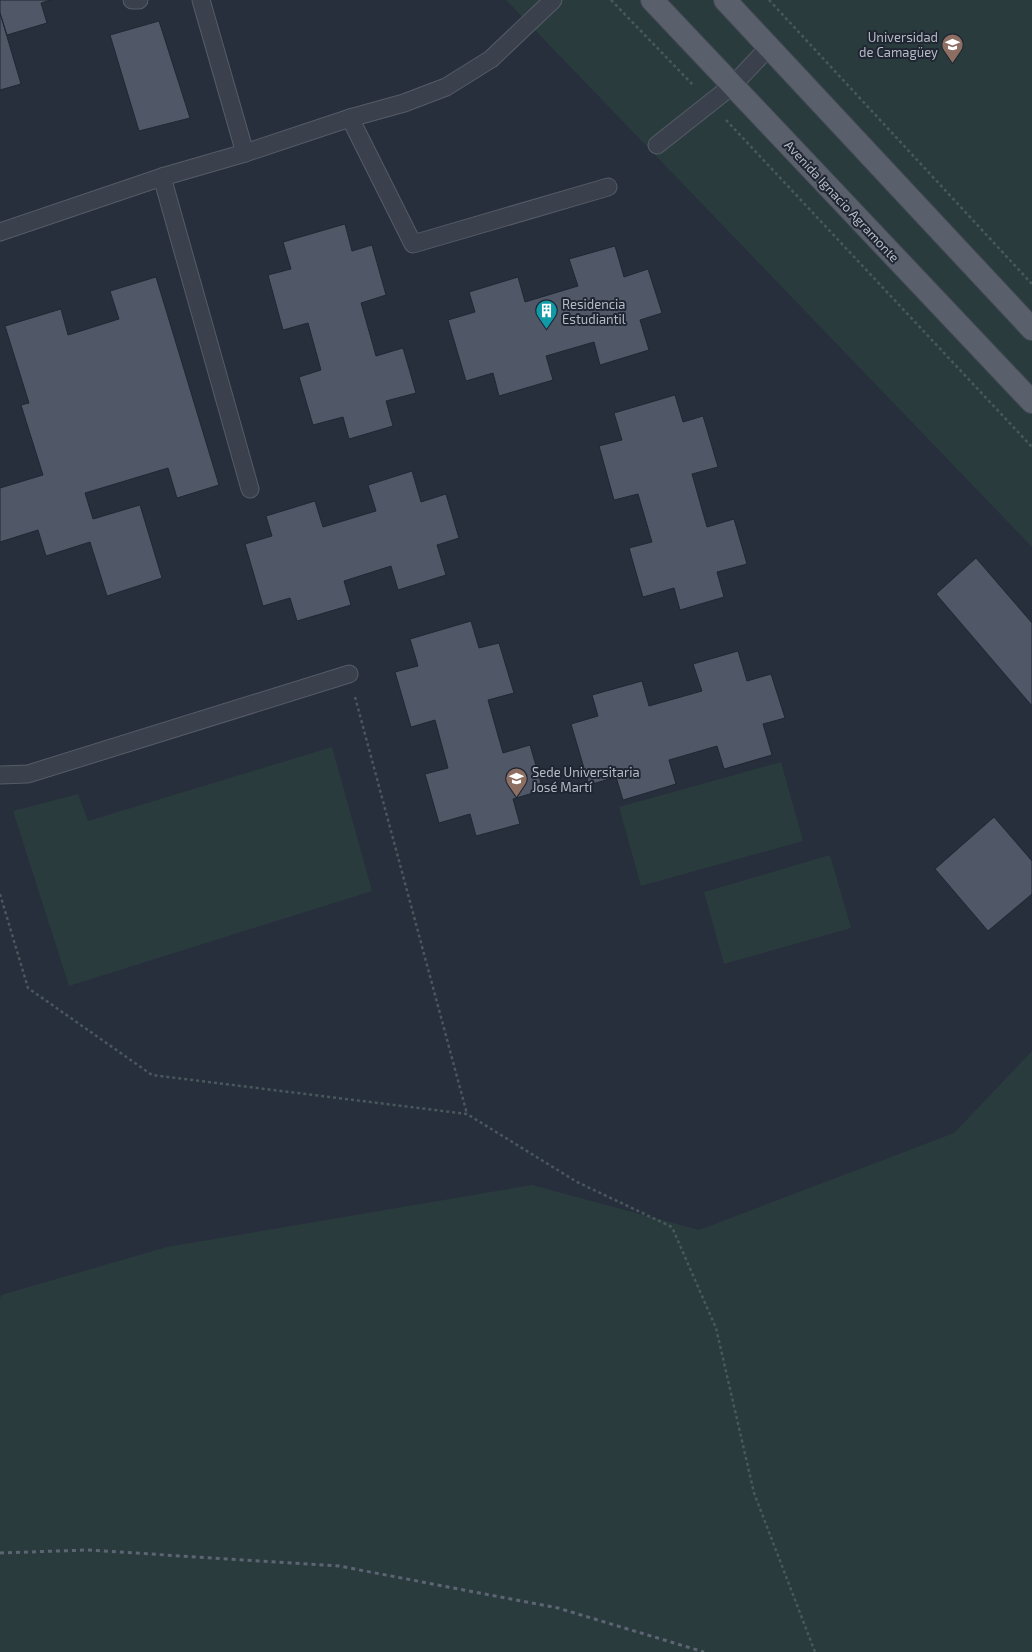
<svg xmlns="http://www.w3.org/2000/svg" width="1032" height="1652" viewBox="0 0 1032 1652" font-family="'Exo 2',sans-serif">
<rect width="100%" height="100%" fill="#272e3c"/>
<g fill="#2a3b3e">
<polygon points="506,0 1032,0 1032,547"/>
<polygon points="332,747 372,891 69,986 13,811 78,794 88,821"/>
<polygon points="781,762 803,841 641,886 619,807"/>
<polygon points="830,855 851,928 724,964 704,892"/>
<polygon points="1032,1051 1032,1652 0,1652 0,1299 1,1295 167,1247 532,1185 699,1230 954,1133"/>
</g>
<g fill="#505767" stroke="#212833">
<polygon points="0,0 51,0 41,3 47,23 7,35 0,13"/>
<polygon points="0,13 21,84 0,90"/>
<polygon points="159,21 190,118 139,131 110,35"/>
<polygon points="345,224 352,251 372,245 386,295 361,303 376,356 403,348 416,393 386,401 393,426 349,439 343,417 313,425 299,377 321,370 308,323 283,330 268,275 291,269 283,242"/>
<polygon points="615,246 624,277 648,269 662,313 640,320 649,350 600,365 594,342 546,356 553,380 499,396 493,373 466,381 448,320 475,312 469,292 518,277 525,302 578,286 569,259"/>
<polygon points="156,277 219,485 177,498 168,468 85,493 93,519 140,505 162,578 107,596 90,542 46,556 38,530 0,542 0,488 43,475 21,405 29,403 5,326 61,309 68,335 119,319 110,291"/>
<polygon points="675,395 683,422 703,416 718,467 692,474 707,527 734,519 747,564 717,572 724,597 680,610 674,588 643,597 629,548 652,542 638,494 614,500 599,446 622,440 614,413"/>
<polygon points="412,471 421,502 446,494 459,538 437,545 446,575 398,590 391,566 344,581 351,605 297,621 290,598 263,606 245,544 272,536 266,516 315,501 323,527 376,511 368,485"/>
<polygon points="976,558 1032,623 1032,706 936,594"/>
<polygon points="471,621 479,648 499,643 514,693 488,700 503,753 530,745 543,790 513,799 520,824 476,836 470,814 439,823 425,774 448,768 435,720 411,727 395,672 418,666 410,639"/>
<polygon points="738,651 747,681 771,674 785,718 763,724 772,755 724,769 717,746 669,760 676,784 623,800 616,777 589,785 571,724 598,716 592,695 642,681 649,706 702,691 693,664"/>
<polygon points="994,817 1032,861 1032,894 988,931 935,869"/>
</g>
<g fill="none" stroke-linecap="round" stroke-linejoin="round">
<defs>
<g id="service">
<polyline points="132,0 139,0"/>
<polyline points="201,0 245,153"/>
<polyline points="350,118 413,244 608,187"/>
<polyline points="657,145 733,85 769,47"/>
<polyline points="162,177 250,489"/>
<polyline points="0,232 162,177 245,153 350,118 404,103 446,87 491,59 553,0"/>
<polyline points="0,775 28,774 349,674"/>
</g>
<g id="primary">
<polyline points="652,0 1032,402"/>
<polyline points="725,0 1032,329"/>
</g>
</defs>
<use href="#service" stroke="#555c67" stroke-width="19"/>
<use href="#primary" stroke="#434a55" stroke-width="24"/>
<g stroke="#49585c" stroke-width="2.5" stroke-dasharray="3 3" stroke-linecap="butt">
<polyline points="611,0 694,86"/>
<polyline points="769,0 1032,284"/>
<polyline points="726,120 1032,447"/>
<polyline points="355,697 467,1114"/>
<polyline points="0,894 28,988 152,1075 467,1114 577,1182 672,1227 716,1328 754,1493 815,1652"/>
</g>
<use href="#service" stroke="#3a414c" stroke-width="17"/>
<use href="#primary" stroke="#59606c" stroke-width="22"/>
<polyline stroke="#5d6473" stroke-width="3" stroke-dasharray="4 4" stroke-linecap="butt" points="0,1553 87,1550 339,1566 558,1608 704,1652"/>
</g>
<defs>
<symbol id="university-pin" viewBox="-11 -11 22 30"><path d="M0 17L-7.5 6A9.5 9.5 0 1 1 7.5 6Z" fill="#8d6e63" stroke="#1f2631"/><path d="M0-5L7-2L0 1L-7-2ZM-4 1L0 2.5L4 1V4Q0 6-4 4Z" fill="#fff"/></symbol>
<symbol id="building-pin" viewBox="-11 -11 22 30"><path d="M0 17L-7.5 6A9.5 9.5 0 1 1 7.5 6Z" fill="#0f9aa8" stroke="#1f2631"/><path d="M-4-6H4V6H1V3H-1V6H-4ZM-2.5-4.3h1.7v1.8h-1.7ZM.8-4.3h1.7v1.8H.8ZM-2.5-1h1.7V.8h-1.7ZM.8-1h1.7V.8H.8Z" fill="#fff"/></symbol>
</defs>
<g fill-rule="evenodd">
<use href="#university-pin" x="940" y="32" width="25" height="34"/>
<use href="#building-pin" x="534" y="298" width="25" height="34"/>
<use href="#university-pin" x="504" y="766" width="25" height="34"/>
</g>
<g text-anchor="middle" stroke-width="4" stroke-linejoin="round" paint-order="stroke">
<g font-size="13" fill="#b6bcc7" stroke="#1f2631" text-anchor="start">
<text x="938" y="42" text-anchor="end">Universidad<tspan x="938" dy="15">de Camagüey</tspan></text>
<text x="562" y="309">Residencia<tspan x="562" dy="15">Estudiantil</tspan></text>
<text x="532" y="777">Sede Universitaria<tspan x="532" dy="15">José Martí</tspan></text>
</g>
<g font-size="13" fill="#b6bcc7" stroke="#1f2631">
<text transform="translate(842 201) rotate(47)" y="5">Avenida Ignacio Agramonte</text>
</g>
</g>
</svg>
